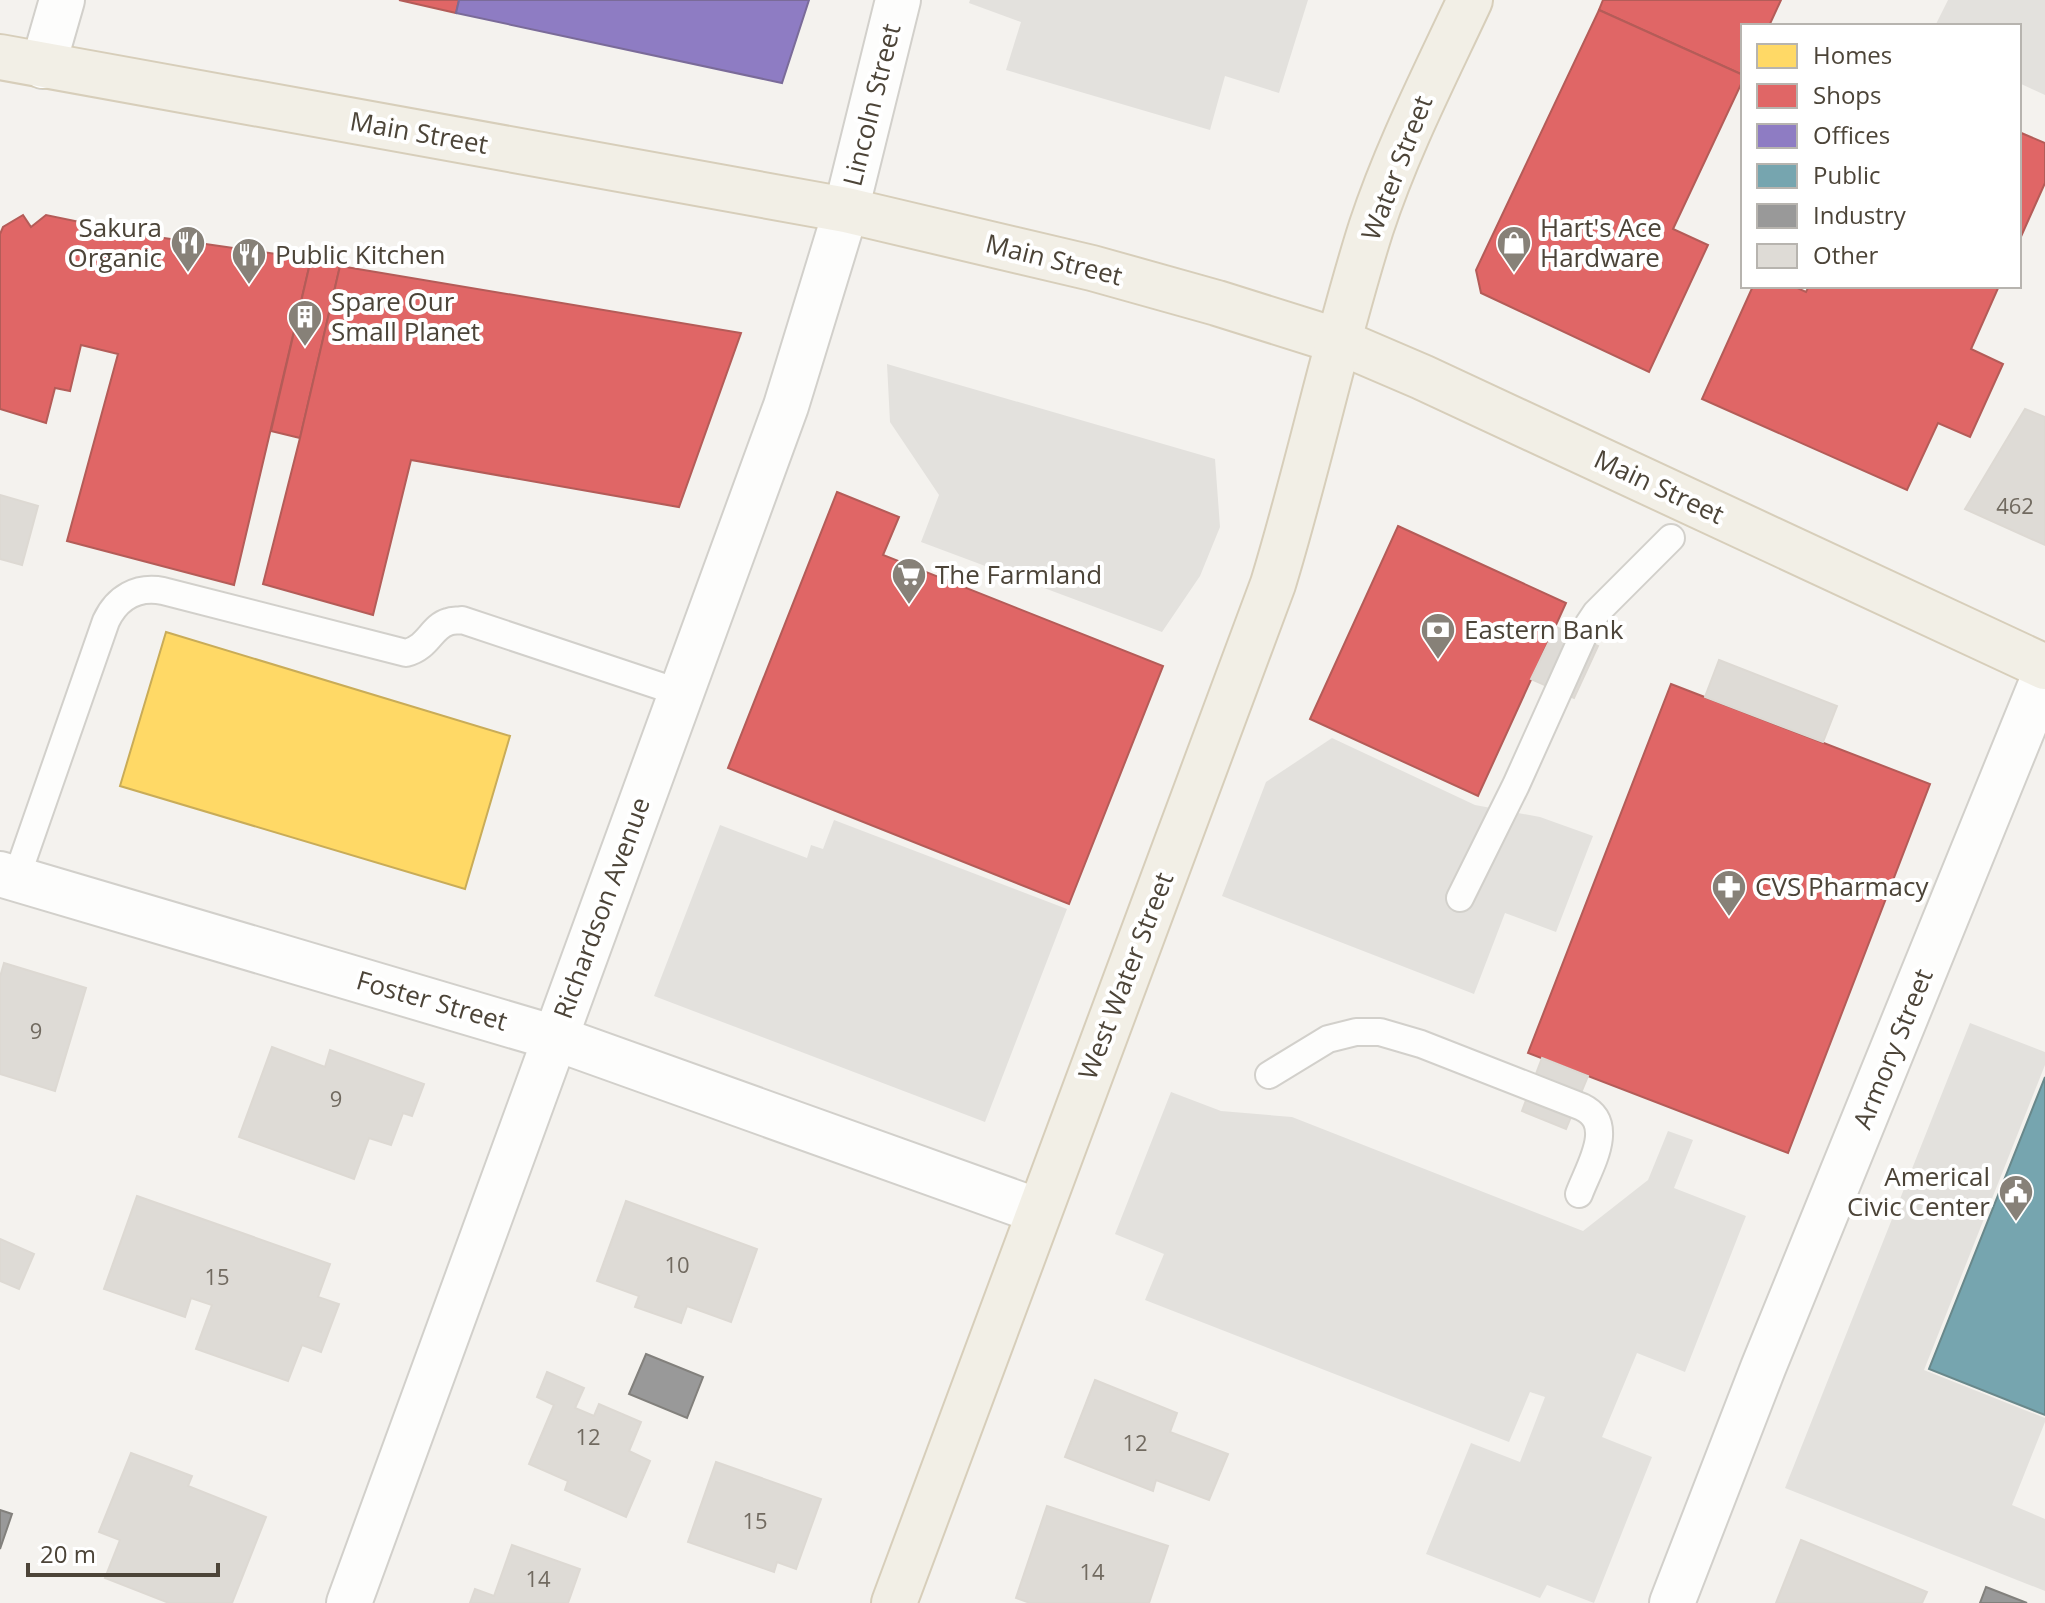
<svg xmlns="http://www.w3.org/2000/svg" width="2045" height="1603" viewBox="0 0 2045 1603" font-family="'Open Sans',sans-serif">
<rect width="100%" height="100%" fill="#f4f2ee"/>
<g fill="#e3e1dd">
<polygon points="970,0 1308,0 1279,93 1225,76 1210,130 1006,70 1021,22 969,3"/>
<polygon points="1948,0 2045,0 2045,95 2019,83 2019,26 1935,26"/>
<polygon points="887,364 1215,459 1220,527 1200,576 1162,632 921,542 939,495 890,422"/>
<polygon points="1332,738 1475,805 1540,817 1593,836 1556,932 1505,913 1474,994 1222,896 1266,782"/>
<polygon points="834,820 1067,909 985,1122 654,996 720,825 807,858 811,845 823,849"/>
<polygon points="1970,1023 2045,1052 2045,1065 1924,1370 2045,1418 2045,1422 2012,1505 2045,1519 2045,1591 1785,1488"/>
<polygon points="1171,1092 1221,1111 1292,1117 1583,1231 1648,1180 1668,1131 1693,1140 1674,1188 1746,1216 1685,1372 1637,1353 1602,1437 1652,1457 1594,1603 1547,1585 1540,1598 1426,1554 1471,1443 1520,1462 1545,1397 1530,1392 1509,1442 1145,1300 1164,1254 1115,1234"/>
</g>
<polygon fill="#ffd966" stroke="#c9ac58" stroke-width="2" points="166,632 510,736 465,889 120,786"/>
<g fill="#e06666" stroke="#b45c58" stroke-width="2">
<polygon points="399,0 459,0 456,13"/>
<polygon points="1603,0 1781,0 1769,26 1743,26 1743,75 1599,10"/>
<polygon points="1599,10 1743,75 1743,80 1673,229 1708,245 1649,372 1481,293 1476,270"/>
<polygon points="2019,132 2045,143 2045,183 2019,241"/>
<polygon points="23,215 31,227 46,215 143,235 311,259 234,585 67,541 118,354 81,345 70,391 55,388 46,423 0,409 0,234 3,227"/>
<polygon points="311,259 340,266 300,438 271,431"/>
<polygon points="340,266 741,333 679,507 411,460 373,615 263,584 300,438"/>
<polygon points="1753,286 1793,286 1806,292 1809,286 1999,286 1971,349 2003,364 1970,437 1938,423 1907,490 1702,399"/>
<polygon points="837,492 899,517 883,555 1163,666 1069,904 728,768"/>
<polygon points="1398,526 1566,603 1478,796 1310,719"/>
<polygon points="1671,684 1930,784 1788,1153 1528,1053"/>
</g>
<polygon fill="#8e7cc3" stroke="#7a6b99" stroke-width="2" points="459,0 809,0 782,83 456,13"/>
<polygon fill="#76a5af" stroke="#69888b" stroke-width="2" points="2045,1077 2045,1415 1929,1369"/>
<g fill="#999" stroke="#82807c" stroke-width="2">
<polygon points="646,1354 703,1377 687,1418 629,1394"/>
<polygon points="0,1510 12,1514 0,1549"/>
<polygon points="1986,1587 2027,1603 1980,1603"/>
</g>
<g fill="#dedbd6" stroke="#ddd9d3" stroke-width="2">
<polygon points="2025,409 2045,417 2045,545 1965,509"/>
<polygon points="0,495 38,506 22,565 0,559"/>
<polygon points="1556,627 1598,646 1574,698 1531,679"/>
<polygon points="1719,660 1837,706 1823,742 1705,697"/>
<polygon points="4,963 86,988 55,1091 0,1074 0,977"/>
<polygon points="272,1047 325,1067 330,1050 424,1084 412,1116 403,1113 391,1145 369,1138 354,1179 239,1137"/>
<polygon points="1542,1058 1588,1076 1566,1129 1522,1111"/>
<polygon points="137,1196 330,1264 318,1297 339,1304 321,1352 302,1345 288,1381 196,1349 212,1305 191,1298 185,1317 104,1289"/>
<polygon points="626,1201 757,1249 731,1322 687,1306 681,1323 635,1307 639,1296 597,1281"/>
<polygon points="0,1239 34,1254 19,1289 0,1281"/>
<polygon points="547,1372 584,1388 575,1408 594,1416 599,1404 641,1422 629,1451 650,1461 626,1517 565,1490 568,1481 529,1464 554,1405 537,1397"/>
<polygon points="1095,1380 1177,1413 1170,1432 1228,1454 1209,1500 1156,1480 1153,1491 1065,1457"/>
<polygon points="131,1453 192,1476 188,1486 266,1517 232,1603 169,1603 105,1578 120,1540 99,1532"/>
<polygon points="716,1462 821,1499 796,1569 777,1562 774,1572 688,1542"/>
<polygon points="1047,1506 1168,1546 1149,1603 1030,1603 1016,1598"/>
<polygon points="1801,1540 1927,1592 1922,1603 1776,1603"/>
<polygon points="512,1545 580,1569 568,1603 470,1603 475,1589 494,1596"/>
</g>
<g fill="none" stroke-linecap="round" stroke-linejoin="round">
<defs>
<g id="service">
<path d="M16 879 106 621C117 598 137 586 163 591L406 653C429 647 431 627 448 622 453 620 457 621 462 620L681 693"/>
<polyline points="1460,898 1516,785 1588,625 1596,613 1671,538"/>
<path d="M1269 1075 1328 1039 1356 1032H1380L1421 1044 1582 1107C1617 1124 1589 1167 1579 1194"/>
</g>
<g id="minor">
<polyline points="43,66 62,0"/>
<polyline points="0,874 555,1038 1038,1211"/>
<polyline points="349,1603 786,406 846,210 898,0"/>
<polyline points="1672,1603 1763,1368 2045,674"/>
</g>
<g id="primary">
<polyline points="0,57 846,210 1092,268 1217,303 1338,341 1422,377 2045,667"/>
<path d="M894 1603 1273 584C1309 466 1334 345 1371 228 1397 149 1435 75 1470 0"/>
</g>
</defs>
<use href="#service" stroke="#d2d0cb" stroke-width="30"/>
<use href="#minor" stroke="#d2d0cb" stroke-width="48"/>
<use href="#primary" stroke="#d7ceba" stroke-width="48"/>
<use href="#service" stroke="#fdfdfc" stroke-width="26"/>
<use href="#minor" stroke="#fdfdfc" stroke-width="44"/>
<use href="#primary" stroke="#f2efe6" stroke-width="44"/>
</g>
<defs>
<symbol id="restaurant-pin" viewBox="-11 -11 22 30"><path d="M0 17L-7.5 6A9.5 9.5 0 1 1 7.5 6Z" fill="#878178" stroke="#fff"/><path d="M-5-6h1v4h1v-4h1v4h1v-4h1v5L-1.5 .5V6h-2V.5L-5-1ZM5-6V6H3V1.5H1.5Q1.5-4 5-6Z" fill="#fff"/></symbol>
<symbol id="shop-pin" viewBox="-11 -11 22 30"><path d="M0 17L-7.5 6A9.5 9.5 0 1 1 7.5 6Z" fill="#878178" stroke="#fff"/><path d="M-5-2.5h2.3a2.7 3.5 0 0 1 5.4 0H5L5.5 6h-11ZM-1.5-2.5h3a1.5 2.3 0 0 0-3 0Z" fill="#fff"/></symbol>
<symbol id="building-pin" viewBox="-11 -11 22 30"><path d="M0 17L-7.5 6A9.5 9.5 0 1 1 7.5 6Z" fill="#878178" stroke="#fff"/><path d="M-4-6H4V6H1V3H-1V6H-4ZM-2.5-4.3h1.7v1.8h-1.7ZM.8-4.3h1.7v1.8H.8ZM-2.5-1h1.7V.8h-1.7ZM.8-1h1.7V.8H.8Z" fill="#fff"/></symbol>
<symbol id="supermarket-pin" viewBox="-11 -11 22 30"><path d="M0 17L-7.5 6A9.5 9.5 0 1 1 7.5 6Z" fill="#878178" stroke="#fff"/><path d="M-6-5.5h2.5l.6 2H6L4.5 2H-2.5L-4.4-4H-6ZM-1.5 3.2a1.3 1.3 0 1 0 .1 0ZM3 3.2a1.3 1.3 0 1 0 .1 0Z" fill="#fff"/></symbol>
<symbol id="bank-pin" viewBox="-11 -11 22 30"><path d="M0 17L-7.5 6A9.5 9.5 0 1 1 7.5 6Z" fill="#878178" stroke="#fff"/><path d="M-6-4H6V4H-6ZM0-2.3a2.3 2.3 0 1 0 0 4.6a2.3 2.3 0 1 0 0-4.6Z" fill="#fff"/></symbol>
<symbol id="pharmacy-pin" viewBox="-11 -11 22 30"><path d="M0 17L-7.5 6A9.5 9.5 0 1 1 7.5 6Z" fill="#878178" stroke="#fff"/><path d="M-2-6h4v4h4v4h-4v4h-4v-4h-4v-4h4Z" fill="#fff"/></symbol>
<symbol id="civic-pin" viewBox="-11 -11 22 30"><path d="M0 17L-7.5 6A9.5 9.5 0 1 1 7.5 6Z" fill="#878178" stroke="#fff"/><path d="M-.6-6.5H3V-4.5H.6V-3L4-1V1h2V6H-6V1h2V-1L-.6-3ZM-1.2 2.5V6h2.4V2.5Z" fill="#fff"/></symbol>
</defs>
<g fill-rule="evenodd">
<use href="#restaurant-pin" x="168" y="223" width="40" height="54"/>
<use href="#shop-pin" x="1494" y="223" width="40" height="54"/>
<use href="#restaurant-pin" x="229" y="235" width="40" height="54"/>
<use href="#building-pin" x="285" y="297" width="40" height="54"/>
<use href="#supermarket-pin" x="889" y="555" width="40" height="54"/>
<use href="#bank-pin" x="1418" y="610" width="40" height="54"/>
<use href="#pharmacy-pin" x="1709" y="867" width="40" height="54"/>
<use href="#civic-pin" x="1996" y="1172" width="40" height="54"/>
</g>
<g text-anchor="middle" stroke-width="8" stroke-linejoin="round" paint-order="stroke">
<g font-size="22" fill="#716a60">
<text x="2015" y="514">462</text>
<text x="36" y="1039">9</text>
<text x="336" y="1107">9</text>
<text x="677" y="1273">10</text>
<text x="217" y="1285">15</text>
<text x="588" y="1445">12</text>
<text x="1135" y="1451">12</text>
<text x="755" y="1529">15</text>
<text x="1092" y="1580">14</text>
<text x="538" y="1587">14</text>
</g>
<g font-size="26" fill="#4c4438" stroke="#fff">
<text transform="translate(872 105) rotate(-76)" y="9">Lincoln Street</text>
<text transform="translate(419 133) rotate(10)" y="9">Main Street</text>
<text transform="translate(1397 168) rotate(-69)" y="9">Water Street</text>
<text transform="translate(1054 260) rotate(14)" y="9">Main Street</text>
<text transform="translate(1659 487) rotate(25)" y="9">Main Street</text>
<text transform="translate(602 908) rotate(-70)" y="9">Richardson Avenue</text>
<text transform="translate(1126 976) rotate(-69)" y="9">West Water Street</text>
<text transform="translate(432 1001) rotate(16)" y="9">Foster Street</text>
<text transform="translate(1893 1049) rotate(-68)" y="9">Armory Street</text>
</g>
<g font-size="26" fill="#4c4438" stroke="#fff" text-anchor="start">
<text x="162" y="237" text-anchor="end">Sakura<tspan x="162" dy="30">Organic</tspan></text>
<text x="1540" y="237">Hart's Ace<tspan x="1540" dy="30">Hardware</tspan></text>
<text x="275" y="264">Public Kitchen</text>
<text x="331" y="311">Spare Our<tspan x="331" dy="30">Small Planet</tspan></text>
<text x="935" y="584">The Farmland</text>
<text x="1464" y="639">Eastern Bank</text>
<text x="1755" y="896">CVS Pharmacy</text>
<text x="1990" y="1186" text-anchor="end">Americal<tspan x="1990" dy="30">Civic Center</tspan></text>
</g>
</g>
<rect x="1741" y="24" width="280" height="264" fill="#ffffff" stroke="#b7b4af" stroke-width="2"/>
<rect x="1757" y="44" width="40" height="24" fill="#ffd966" stroke="#b7b4af" stroke-width="2"/>
<text x="1813" y="64" font-size="24" fill="#4c4438">Homes</text>
<rect x="1757" y="84" width="40" height="24" fill="#e06666" stroke="#b7b4af" stroke-width="2"/>
<text x="1813" y="104" font-size="24" fill="#4c4438">Shops</text>
<rect x="1757" y="124" width="40" height="24" fill="#8e7cc3" stroke="#b7b4af" stroke-width="2"/>
<text x="1813" y="144" font-size="24" fill="#4c4438">Offices</text>
<rect x="1757" y="164" width="40" height="24" fill="#76a5af" stroke="#b7b4af" stroke-width="2"/>
<text x="1813" y="184" font-size="24" fill="#4c4438">Public</text>
<rect x="1757" y="204" width="40" height="24" fill="#999999" stroke="#b7b4af" stroke-width="2"/>
<text x="1813" y="224" font-size="24" fill="#4c4438">Industry</text>
<rect x="1757" y="244" width="40" height="24" fill="#dedbd6" stroke="#b7b4af" stroke-width="2"/>
<text x="1813" y="264" font-size="24" fill="#4c4438">Other</text>
<path d="M28 1563v12h190v-12" fill="none" stroke="#4c4438" stroke-width="4"/>
<text x="40" y="1563" font-size="24" fill="#4c4438" stroke="#ffffff" stroke-width="6" paint-order="stroke">20 m</text>
</svg>
